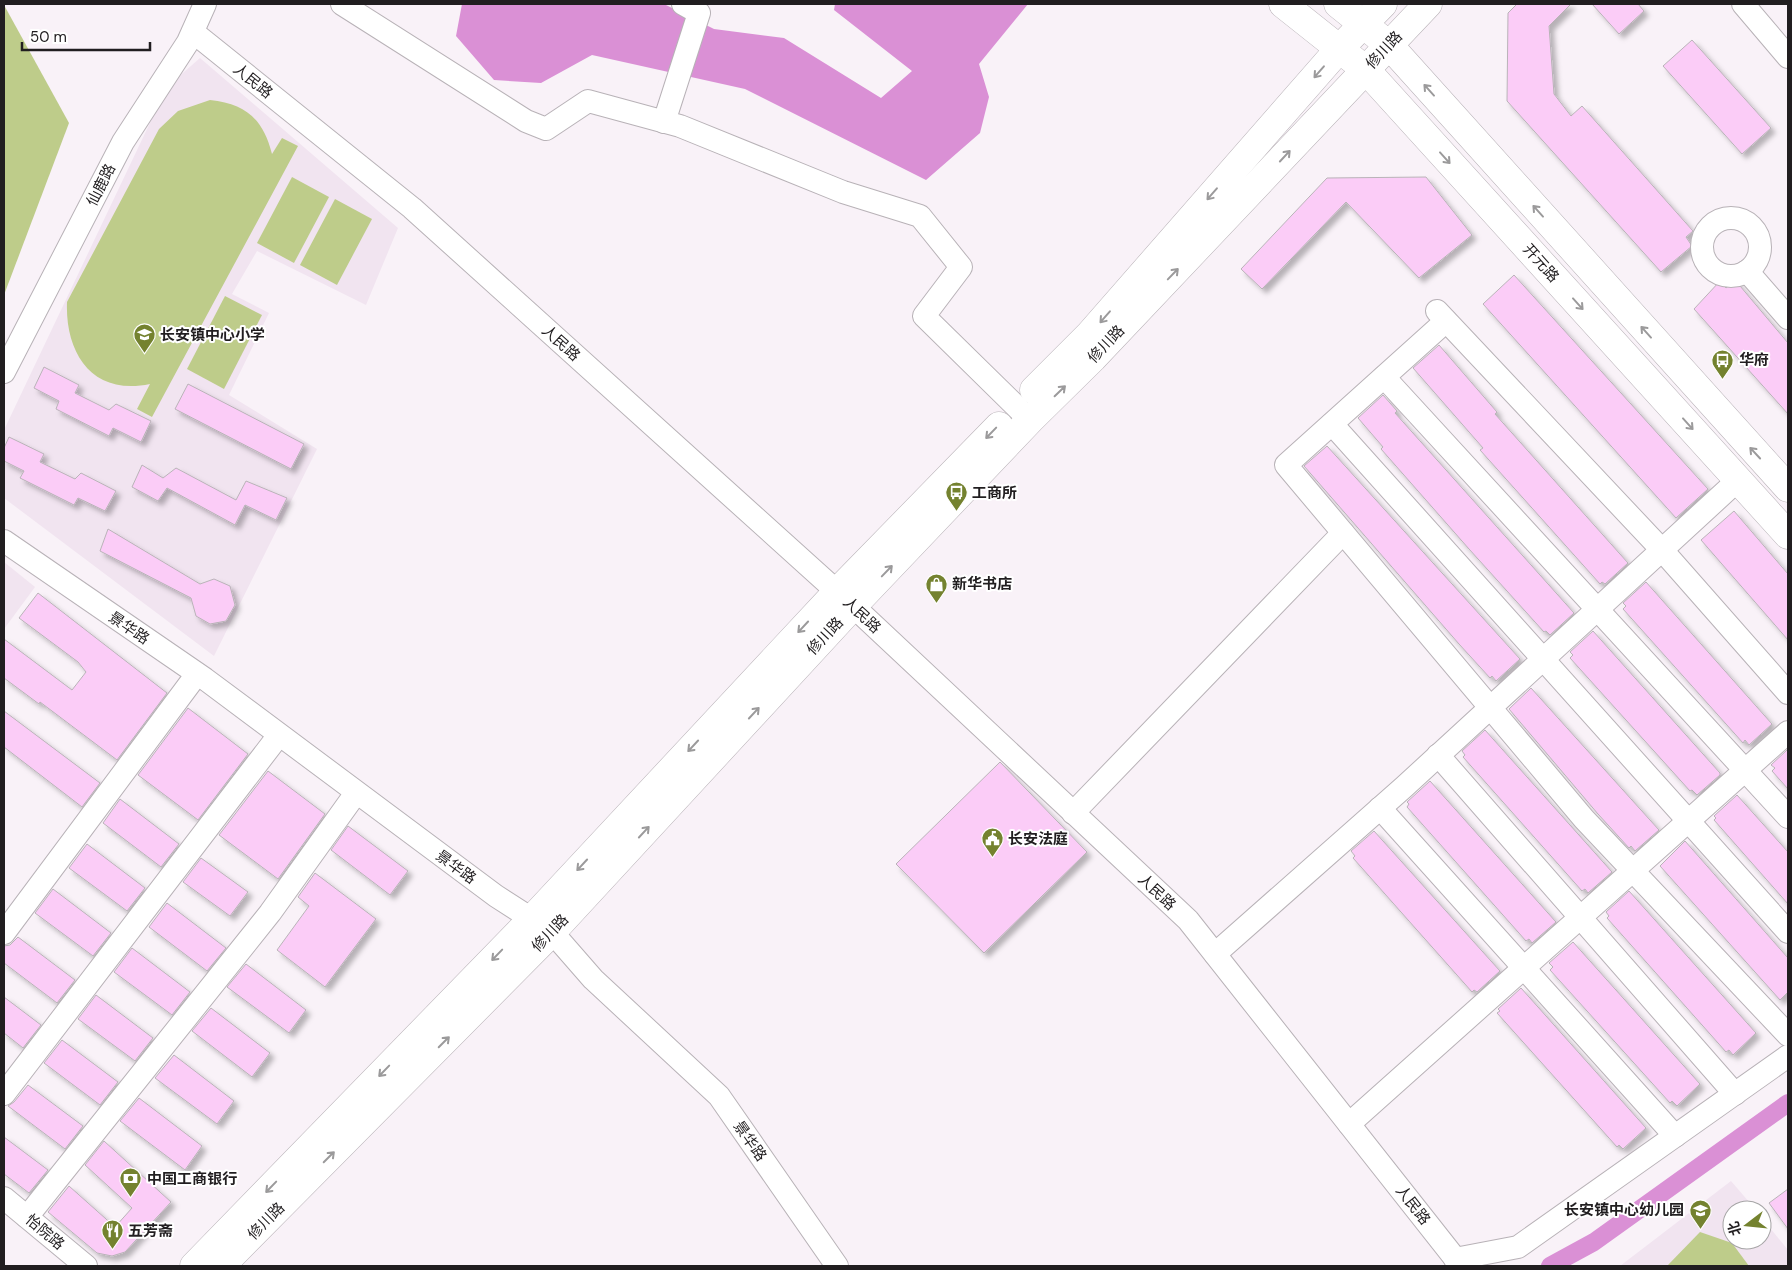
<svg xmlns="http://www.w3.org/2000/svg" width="1792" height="1270" viewBox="0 0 1792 1270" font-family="'DM Sans','Noto Sans SC',sans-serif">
<defs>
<filter id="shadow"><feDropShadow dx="4.5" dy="4.5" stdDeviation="2.5" flood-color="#0004"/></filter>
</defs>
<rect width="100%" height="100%" fill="#f9f2f8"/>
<g fill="#f1e4f0">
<polygon points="200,58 398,228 366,305 257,251 232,294 269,313 229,395 317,449 214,656 4,498 4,430 167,87"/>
<polygon points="4,562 35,587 4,629"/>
<polygon points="1731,1181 1756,1210 1732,1210 1732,1240 1762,1240 1762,1218 1788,1250 1788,1266 1620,1266"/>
</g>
<g fill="#becc8a">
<polygon points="4,5 69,123 4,295"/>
<path d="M210 100C246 104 263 119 272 154L282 138 298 146 152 417 137 409 150 384C93 396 65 354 67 302L159 129 178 111Z"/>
<polygon points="292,177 329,197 294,263 257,243"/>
<polygon points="335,199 372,219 337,285 300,265"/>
<polygon points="225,296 262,315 224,389 187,369"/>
<polygon points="1700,1232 1732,1243 1749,1266 1667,1266"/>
</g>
<polygon fill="#da90d5" points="462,4 664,4 714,29 784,38 881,98 912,71 834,10 835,4 1028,4 979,64 989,97 980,133 926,180 745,89 592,55 541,83 494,80 456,36"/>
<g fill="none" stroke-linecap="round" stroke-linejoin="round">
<polyline stroke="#da90d5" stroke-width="18" points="1550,1266 1594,1242 1788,1103"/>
</g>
<g fill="#fbccf7" stroke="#b9b3b8" filter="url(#shadow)">
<polygon points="1517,4 1571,4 1549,26 1554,94 1571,116 1582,106 1693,231 1686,237 1692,246 1661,272 1507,101 1508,13"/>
<polygon points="1592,4 1638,4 1644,11 1619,34"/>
<polygon points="1692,40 1771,128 1742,154 1663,66"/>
<polygon points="1426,177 1472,235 1419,278 1346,202 1262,289 1241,269 1327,178"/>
<polygon points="1514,275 1708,489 1676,518 1483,304"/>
<polygon points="1735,280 1788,343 1788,414 1694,309 1720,281 1726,288"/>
<polygon points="1439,345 1497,412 1495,414 1628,563 1605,584 1602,582 1600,584 1480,450 1483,448 1413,368"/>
<polygon points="44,367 79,385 75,393 109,410 116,404 151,421 141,442 113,428 109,436 56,409 59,401 34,388"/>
<polygon points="188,384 304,444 291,469 175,409"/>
<polygon points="1383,395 1397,411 1395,413 1574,613 1550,635 1546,631 1544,632 1469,549 1381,449 1383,447 1358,418"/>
<polygon points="9,437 44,454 40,462 75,479 81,473 116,491 105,511 78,498 74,505 20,478 24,471 4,461 4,448"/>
<polygon points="1327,446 1520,659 1496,681 1492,676 1490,678 1459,644 1304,466"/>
<polygon points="142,465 163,478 176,468 236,500 246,481 287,498 276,520 245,505 235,525 167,488 158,501 132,487"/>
<polygon points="1734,511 1788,574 1788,640 1701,540"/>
<polygon points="108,529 200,584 214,579 230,586 235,605 226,621 210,624 196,616 191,598 100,551"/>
<polygon points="1646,582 1772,724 1749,745 1745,740 1743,743 1623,609 1626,606 1623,603"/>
<polygon points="38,593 167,693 117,760 40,702 39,704 4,678 4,639 72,690 86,672 78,662 19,618"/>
<polygon points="1593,631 1720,773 1720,775 1697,795 1692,790 1690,791 1570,658 1573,655 1570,652"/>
<polygon points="1531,688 1659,830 1635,851 1631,846 1629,848 1598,814 1509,709"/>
<polygon points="188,708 248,754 198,820 138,775"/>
<polygon points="4,711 100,783 82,807 4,747"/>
<polygon points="1485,730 1612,872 1588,893 1585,889 1582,891 1463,757 1465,755 1462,751"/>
<polygon points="1788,749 1788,789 1772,771 1775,768 1771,765"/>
<polygon points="1000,762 1087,852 984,953 896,864"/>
<polygon points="268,771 325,814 278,879 219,835"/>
<polygon points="1430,781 1556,922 1532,943 1529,939 1526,941 1407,807 1409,804 1407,802"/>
<polygon points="1737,795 1788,852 1788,904 1714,820 1716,818 1714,816"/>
<polygon points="120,799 179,844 161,867 103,823"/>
<polygon points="348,826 408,871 390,895 331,850"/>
<polygon points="1374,831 1500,971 1477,992 1474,990 1472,992 1353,858 1355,856 1351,851"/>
<polygon points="1685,841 1788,958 1788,992 1780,1000 1660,866"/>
<polygon points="87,844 145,888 127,911 69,868"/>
<polygon points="201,858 248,892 230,916 183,882"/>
<polygon points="315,873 376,919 325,987 277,950 309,906 298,897"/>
<polygon points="53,889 111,933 93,956 35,913"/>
<polygon points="1629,891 1756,1033 1733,1055 1729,1050 1726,1052 1607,918 1609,916 1606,912"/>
<polygon points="167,903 226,948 207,971 149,927"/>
<polygon points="18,937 75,980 57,1003 4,963 4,946 10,945"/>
<polygon points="1573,942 1700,1084 1677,1106 1672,1101 1670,1103 1550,970 1553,967 1549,963"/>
<polygon points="132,948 190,992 172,1015 114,972"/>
<polygon points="246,964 306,1010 289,1033 227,987"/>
<polygon points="1521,988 1646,1128 1623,1149 1619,1145 1617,1147 1497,1013 1500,1011 1498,1009"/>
<polygon points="96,995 153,1038 135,1061 78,1019"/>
<polygon points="4,997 41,1025 23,1048 4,1033"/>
<polygon points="211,1008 270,1053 252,1077 192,1031"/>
<polygon points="62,1040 118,1082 100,1105 44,1063"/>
<polygon points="174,1055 234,1101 217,1124 155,1078"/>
<polygon points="28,1085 83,1126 65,1149 8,1106 14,1102"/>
<polygon points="139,1098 202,1146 185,1170 120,1121"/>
<polygon points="4,1137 48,1170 29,1193 4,1174"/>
<polygon points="104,1141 171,1202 125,1252 112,1256 97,1253 48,1212 69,1186 115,1227 132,1208 85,1165"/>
<polygon points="1788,1189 1788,1229 1769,1203"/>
</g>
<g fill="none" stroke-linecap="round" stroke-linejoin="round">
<defs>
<g id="minor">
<polyline points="342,4 526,121 546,129 588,101 680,126 843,192 920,216 961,267 924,316 1030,420"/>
<polyline points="1743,4 1788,57"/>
<polyline points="193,32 412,208 853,606 1188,920 1461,1266"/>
<polyline points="664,122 699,13 683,4"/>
<circle cx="1731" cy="247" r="29"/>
<polyline points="1747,271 1788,318"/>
<polyline points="1437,311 1662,550 1788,693"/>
<polyline points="1446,321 1286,465 1584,819 1788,1035"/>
<polyline points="4,372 123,142 188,42 205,4"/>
<polyline points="1384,377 1788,817"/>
<polyline points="1332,424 1788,932"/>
<polyline points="4,541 205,679 496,896 552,932 593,979 719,1096 837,1266"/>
<polyline points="1438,755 1735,1094"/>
<polyline points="1380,808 1675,1136"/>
<polyline points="1073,813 1343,533"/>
<polyline points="4,933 197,674"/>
<polyline points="1215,954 1404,787 1738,480"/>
<polyline points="4,1094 279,735"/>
<polyline points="1349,1124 1788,732"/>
<polyline points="4,1198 86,1266"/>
<polyline points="27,1217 270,913 356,793"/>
<polyline points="1455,1259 1518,1247 1788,1056"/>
</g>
<g id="major">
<polyline points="1283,4 1366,70 1788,535"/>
<polyline points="1338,4 1389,45 1788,488"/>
<polyline points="1034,390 1089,335 1340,48 1383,4"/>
<polyline points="194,1266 531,920 837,592 999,426"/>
<polyline points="221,1266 552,932 853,606 1030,420 1093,358 1428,4"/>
</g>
</defs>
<use href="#minor" stroke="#b8b2b7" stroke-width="24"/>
<use href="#major" stroke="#b8b2b7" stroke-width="29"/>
<use href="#minor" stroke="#fff" stroke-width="22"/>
<use href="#major" stroke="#fff" stroke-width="28"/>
</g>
<defs><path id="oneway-shaft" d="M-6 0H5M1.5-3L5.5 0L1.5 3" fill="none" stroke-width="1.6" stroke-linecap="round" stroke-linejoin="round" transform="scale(1.25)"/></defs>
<g stroke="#9b9a9b">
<use href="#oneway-shaft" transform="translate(1319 72) rotate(131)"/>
<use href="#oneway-shaft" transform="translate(1429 90) rotate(-132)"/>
<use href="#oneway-shaft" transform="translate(1285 156) rotate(-47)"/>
<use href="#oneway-shaft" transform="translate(1445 158) rotate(48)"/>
<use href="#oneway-shaft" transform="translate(1212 194) rotate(131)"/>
<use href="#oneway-shaft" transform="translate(1538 211) rotate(-132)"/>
<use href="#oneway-shaft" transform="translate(1173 274) rotate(-46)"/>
<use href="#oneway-shaft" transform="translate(1578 304) rotate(48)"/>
<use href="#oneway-shaft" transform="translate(1105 317) rotate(131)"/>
<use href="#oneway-shaft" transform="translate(1646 332) rotate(-132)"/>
<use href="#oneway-shaft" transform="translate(1060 391) rotate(-44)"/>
<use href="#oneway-shaft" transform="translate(1688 424) rotate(48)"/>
<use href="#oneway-shaft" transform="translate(991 433) rotate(134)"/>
<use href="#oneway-shaft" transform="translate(1755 453) rotate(-133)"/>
<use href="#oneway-shaft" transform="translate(887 571) rotate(-46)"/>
<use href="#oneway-shaft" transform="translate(803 627) rotate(133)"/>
<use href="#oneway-shaft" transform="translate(754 713) rotate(-47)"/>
<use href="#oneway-shaft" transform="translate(693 746) rotate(133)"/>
<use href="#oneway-shaft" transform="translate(644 832) rotate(-47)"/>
<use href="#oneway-shaft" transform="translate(582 865) rotate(133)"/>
<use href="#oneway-shaft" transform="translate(497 955) rotate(134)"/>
<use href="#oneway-shaft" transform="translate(444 1042) rotate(-45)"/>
<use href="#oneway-shaft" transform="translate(384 1071) rotate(134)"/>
<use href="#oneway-shaft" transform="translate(329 1157) rotate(-45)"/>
<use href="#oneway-shaft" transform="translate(271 1187) rotate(134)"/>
</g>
<defs>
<symbol id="school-pin" viewBox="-11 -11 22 30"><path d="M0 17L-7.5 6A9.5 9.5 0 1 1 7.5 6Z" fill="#74822f" stroke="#fff"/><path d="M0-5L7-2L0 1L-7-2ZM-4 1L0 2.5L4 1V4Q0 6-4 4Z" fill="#fff"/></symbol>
<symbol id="bus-pin" viewBox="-11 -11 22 30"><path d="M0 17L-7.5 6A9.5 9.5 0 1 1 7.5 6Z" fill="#74822f" stroke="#fff"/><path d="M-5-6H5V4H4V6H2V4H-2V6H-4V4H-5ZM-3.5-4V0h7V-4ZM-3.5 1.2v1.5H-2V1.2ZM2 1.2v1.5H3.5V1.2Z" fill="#fff"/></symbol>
<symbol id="shop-pin" viewBox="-11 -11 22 30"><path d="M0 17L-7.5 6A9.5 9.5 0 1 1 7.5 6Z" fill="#74822f" stroke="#fff"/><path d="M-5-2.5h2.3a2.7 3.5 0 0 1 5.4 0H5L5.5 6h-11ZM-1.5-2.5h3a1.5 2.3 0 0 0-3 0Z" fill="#fff"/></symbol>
<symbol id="civic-pin" viewBox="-11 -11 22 30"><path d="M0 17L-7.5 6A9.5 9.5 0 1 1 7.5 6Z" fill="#74822f" stroke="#fff"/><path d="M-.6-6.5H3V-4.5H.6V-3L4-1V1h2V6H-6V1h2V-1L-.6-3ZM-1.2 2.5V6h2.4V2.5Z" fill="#fff"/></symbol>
<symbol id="bank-pin" viewBox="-11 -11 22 30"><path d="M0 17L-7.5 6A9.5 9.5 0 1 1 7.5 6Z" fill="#74822f" stroke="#fff"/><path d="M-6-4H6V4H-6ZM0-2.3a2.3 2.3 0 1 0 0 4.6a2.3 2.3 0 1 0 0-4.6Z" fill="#fff"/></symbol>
<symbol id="restaurant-pin" viewBox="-11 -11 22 30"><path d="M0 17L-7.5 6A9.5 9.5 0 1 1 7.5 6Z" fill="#74822f" stroke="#fff"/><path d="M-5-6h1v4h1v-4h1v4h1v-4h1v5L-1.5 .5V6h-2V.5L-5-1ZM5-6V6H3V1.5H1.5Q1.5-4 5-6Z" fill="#fff"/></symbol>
</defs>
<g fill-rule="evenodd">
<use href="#school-pin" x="132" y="322" width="25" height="34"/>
<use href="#bus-pin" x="1710" y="348" width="25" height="34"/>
<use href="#bus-pin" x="944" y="480" width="25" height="34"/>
<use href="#shop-pin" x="924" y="572" width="25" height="34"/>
<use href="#civic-pin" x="980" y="826" width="25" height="34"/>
<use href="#bank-pin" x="118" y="1166" width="25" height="34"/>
<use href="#school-pin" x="1688" y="1198" width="25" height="34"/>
<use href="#restaurant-pin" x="100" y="1218" width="25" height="34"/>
</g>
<g text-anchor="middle" stroke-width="4" stroke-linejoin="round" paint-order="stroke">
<g font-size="15" fill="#211e20" stroke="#fff">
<text transform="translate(1384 50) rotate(-47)" y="5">修川路</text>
<text transform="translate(253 81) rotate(39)" y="5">人民路</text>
<text transform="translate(101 185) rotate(-63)" y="5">仙鹿路</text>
<text transform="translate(1541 263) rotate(48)" y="5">开元路</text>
<text transform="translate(561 343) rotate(42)" y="5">人民路</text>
<text transform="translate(1106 344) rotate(-46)" y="5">修川路</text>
<text transform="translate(862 615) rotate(43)" y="5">人民路</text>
<text transform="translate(129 628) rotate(34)" y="5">景华路</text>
<text transform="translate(825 636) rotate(-47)" y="5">修川路</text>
<text transform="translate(456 867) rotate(36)" y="5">景华路</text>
<text transform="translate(1157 892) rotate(43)" y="5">人民路</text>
<text transform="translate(550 933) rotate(-46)" y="5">修川路</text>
<text transform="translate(750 1141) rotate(55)" y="5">景华路</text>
<text transform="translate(1413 1205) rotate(52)" y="5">人民路</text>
<text transform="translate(266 1221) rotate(-45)" y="5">修川路</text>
<text transform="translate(45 1232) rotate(40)" y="5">怡院路</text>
</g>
<g font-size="15" font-weight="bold" fill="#211e20" stroke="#fff" text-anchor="start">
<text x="160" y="340">长安镇中心小学</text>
<text x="1739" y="365">华府</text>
<text x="972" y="498">工商所</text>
<text x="952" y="589">新华书店</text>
<text x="1008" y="844">长安法庭</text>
<text x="147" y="1184">中国工商银行</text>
<text x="1684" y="1215" text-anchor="end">长安镇中心幼儿园</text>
<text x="128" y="1236">五芳斋</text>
</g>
</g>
<rect width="1792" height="1270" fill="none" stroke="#211e20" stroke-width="10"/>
<g transform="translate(1747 1225) rotate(254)"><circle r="24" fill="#ffffff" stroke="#a6a5a6"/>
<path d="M0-4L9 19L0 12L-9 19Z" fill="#74822f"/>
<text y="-8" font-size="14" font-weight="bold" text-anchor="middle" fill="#211e20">北</text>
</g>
<path d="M22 42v8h128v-8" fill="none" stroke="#211e20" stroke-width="2.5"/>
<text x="30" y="42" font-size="15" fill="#211e20" stroke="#ffffff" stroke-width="4" paint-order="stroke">50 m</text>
</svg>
